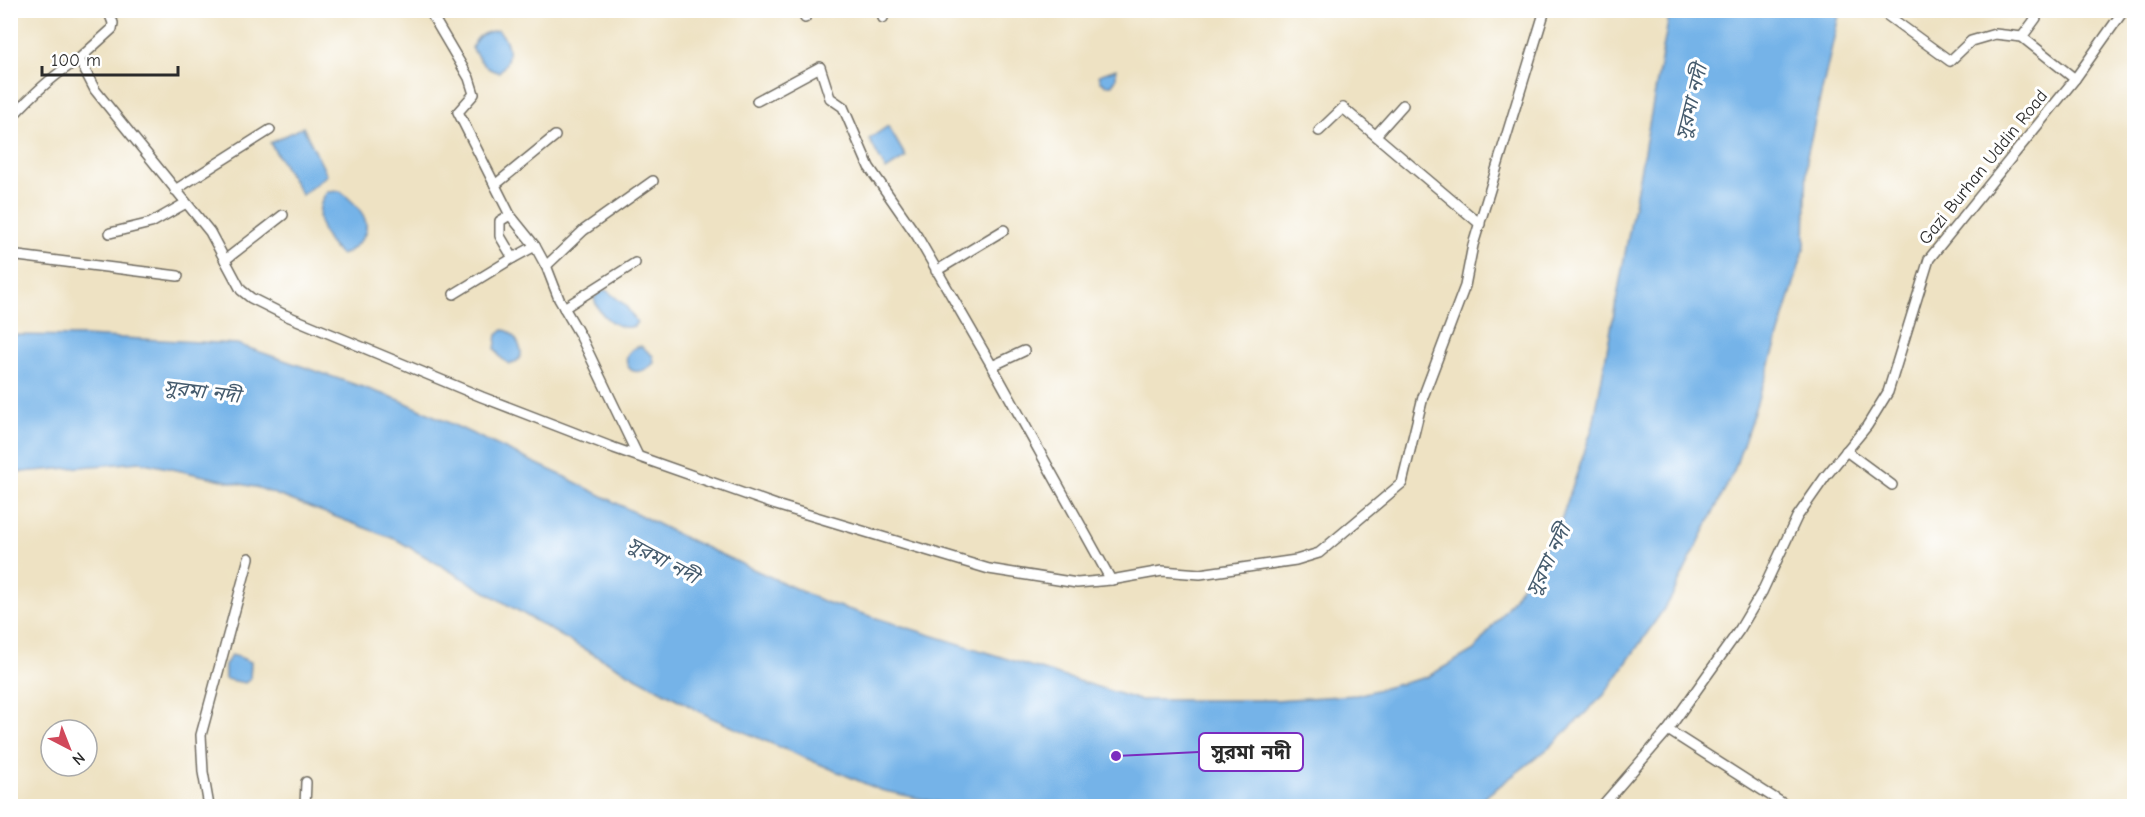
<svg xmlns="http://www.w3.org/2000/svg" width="2145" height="817" viewBox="0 0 2145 817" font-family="'Comic Neue','Noto Sans Bengali',sans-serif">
<rect width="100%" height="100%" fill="#fff"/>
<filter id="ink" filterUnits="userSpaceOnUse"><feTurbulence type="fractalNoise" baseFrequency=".0167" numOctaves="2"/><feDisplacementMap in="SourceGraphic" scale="12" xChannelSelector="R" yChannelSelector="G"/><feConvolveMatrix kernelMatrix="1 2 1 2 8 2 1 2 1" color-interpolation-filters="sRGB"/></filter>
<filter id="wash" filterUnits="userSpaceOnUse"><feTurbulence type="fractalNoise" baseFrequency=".008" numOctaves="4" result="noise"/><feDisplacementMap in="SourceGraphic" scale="24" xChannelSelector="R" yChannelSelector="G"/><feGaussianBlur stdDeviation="1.35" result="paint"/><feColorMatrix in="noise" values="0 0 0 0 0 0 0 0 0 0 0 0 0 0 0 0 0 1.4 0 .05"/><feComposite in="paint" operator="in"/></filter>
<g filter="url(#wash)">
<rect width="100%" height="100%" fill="#eee2c3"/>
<g fill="#75b3e8" stroke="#506f8a" stroke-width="1.5">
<polygon points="1670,11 1840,11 1807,156 1805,246 1770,364 1734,471 1670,600 1604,695 1549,748 1473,806 955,806 880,790 712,718 580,647 397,540 259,488 140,462 11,473 11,335 84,336 237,344 400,400 561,475 685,538 825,602 1139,700 1275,700 1357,695 1427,677 1474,650 1512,601 1560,523 1593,426"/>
<path d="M498 30C511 42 512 60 499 72 486 71 478 58 472 48 478 33 484 33 498 30Z"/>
<polygon points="1116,69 1116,79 1112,85 1106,85 1101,82 1099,75"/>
<polygon points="888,126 906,157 886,170 869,139"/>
<polygon points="303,127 327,175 302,195 270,143"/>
<path d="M340 191C357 204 379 225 357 244 352 249 348 253 341 255 322 239 311 214 327 192Z"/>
<path d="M606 290 625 305 637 322 634 326C617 332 598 314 594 298L600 292Z"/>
<path d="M503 330 508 331C518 339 531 360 509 364L500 357 495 349 497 335Z"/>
<path d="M641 346 653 356 654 363C627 388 615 350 641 346Z"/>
<polygon points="231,655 239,657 251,662 250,679 245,683 225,679 225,666"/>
</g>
</g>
<g filter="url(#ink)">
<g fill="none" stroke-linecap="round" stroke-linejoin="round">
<defs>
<g id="minor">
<polyline points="108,10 113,23 112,29 79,59 95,90 210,232 241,290 251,298 285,315 482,397 614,448 776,505 989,569 1077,583 1111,580 1162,571 1200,574 1296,560 1319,553 1402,483 1423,397 1465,286 1473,245 1545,10"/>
<polyline points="429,10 469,78 474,94 458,112 510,215 500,221 500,236 513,258 535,246 547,268 559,299 580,335 638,456"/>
<polyline points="801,10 805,18"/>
<polyline points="1880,10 1950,61 1971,41 1995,34 2022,37 2075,79"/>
<polyline points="883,18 886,10"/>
<polyline points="2022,37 2036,18 2031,10"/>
<polyline points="757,101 820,67 830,98 843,107 869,167 917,236 992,366 1111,580"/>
<path d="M10 119C31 96 53 75 79 59"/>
<polyline points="1319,131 1343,108 1480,224"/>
<polyline points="1376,135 1403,105"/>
<polyline points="495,185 555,136"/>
<polyline points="175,190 270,130"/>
<polyline points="510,215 535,246"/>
<polyline points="110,233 151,223 186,203"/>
<polyline points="10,255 178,276"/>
<polyline points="225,260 283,215"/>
<polyline points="546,266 584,230 653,181"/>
<polyline points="936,271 1004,230"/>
<polyline points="454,294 513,258"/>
<polyline points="564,308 635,263"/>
<polyline points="992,366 1024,351"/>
<polyline points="1846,451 1892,485"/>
<polyline points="1668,730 1787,806"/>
<polyline points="209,806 203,772 201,735 249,558"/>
<polyline points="305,806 306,782"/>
<polyline points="1602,806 1668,730 1740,629 1762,592 1797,517 1825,477 1867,426 1888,392 1929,259 2075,79 2124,10"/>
</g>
</defs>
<use href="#minor" stroke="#6f6b60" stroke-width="12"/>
<use href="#minor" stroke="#fff" stroke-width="9"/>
</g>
</g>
<g text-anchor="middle" stroke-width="6" stroke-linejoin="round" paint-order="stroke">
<g font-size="18" fill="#2b2b2b" stroke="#fff">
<text transform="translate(1983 167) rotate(-51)" y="6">Gazi Burhan Uddin Road</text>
</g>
<g font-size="20" font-style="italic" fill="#455b6d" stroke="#fff">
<text transform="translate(1691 102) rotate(-76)" y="7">সুরমা নদী</text>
<text transform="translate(202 391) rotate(7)" y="7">সুরমা নদী</text>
<text transform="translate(663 560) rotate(28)" y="7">সুরমা নদী</text>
<text transform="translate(1548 560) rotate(-64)" y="7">সুরমা নদী</text>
</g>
</g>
<path fill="none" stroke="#7b2cbf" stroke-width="2" d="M1116 756L1199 752"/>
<circle fill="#7b2cbf" stroke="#fff" stroke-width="2" cx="1116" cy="756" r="6"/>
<rect fill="#fff" stroke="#7b2cbf" stroke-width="2" x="1199" y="733" width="104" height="38" rx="6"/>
<g font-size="20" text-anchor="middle" font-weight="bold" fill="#2b2b2b">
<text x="1251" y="759">সুরমা নদী</text>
</g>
<rect width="2145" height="817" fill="none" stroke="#fff" stroke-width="36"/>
<g transform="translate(69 748) rotate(138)"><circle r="28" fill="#ffffff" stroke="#aaaaaa" stroke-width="1.5"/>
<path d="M0-4.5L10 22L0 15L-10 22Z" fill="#d1495b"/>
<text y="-9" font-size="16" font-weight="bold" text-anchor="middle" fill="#2b2b2b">N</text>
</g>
<path d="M42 66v9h136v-9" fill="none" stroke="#2b2b2b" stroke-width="3"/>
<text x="51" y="66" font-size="18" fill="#2b2b2b" stroke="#ffffff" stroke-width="4.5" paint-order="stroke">100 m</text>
</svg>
